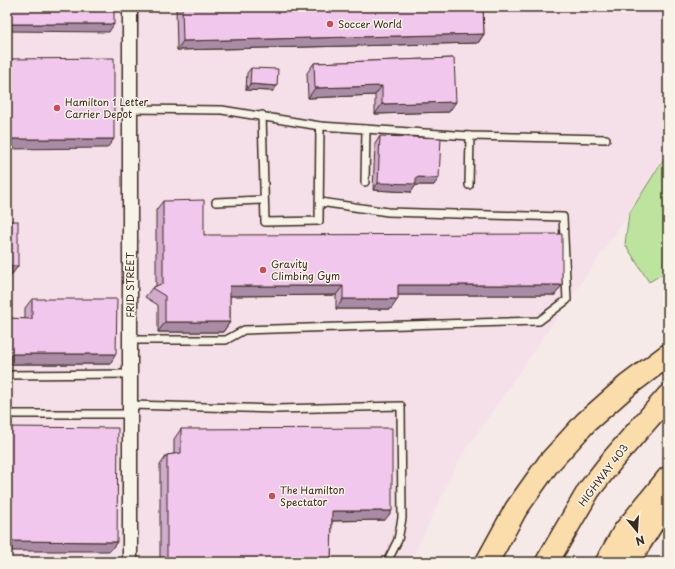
<svg xmlns="http://www.w3.org/2000/svg" width="675" height="569" viewBox="0 0 675 569" font-family="'Playpen Sans',sans-serif">
<rect width="100%" height="100%" fill="#f6eae9"/>
<filter id="ink" filterUnits="userSpaceOnUse"><feTurbulence type="fractalNoise" baseFrequency=".025" numOctaves="2"/><feDisplacementMap in="SourceGraphic" scale="8" xChannelSelector="R" yChannelSelector="G"/><feConvolveMatrix kernelMatrix="1 2 1 2 8 2 1 2 1" color-interpolation-filters="sRGB"/></filter>
<g filter="url(#ink)">
<polygon fill="#f5e0ea" points="7,7 668,7 668,152 629,214 459,460 411,562 7,562"/>
<polygon fill="#bde49f" stroke="#7c875e" points="668,152 668,271 649,282 625,244 629,214"/>
<g fill="none" stroke-linecap="round" stroke-linejoin="round">
<defs>
<g id="lane">
<polyline points="130,109 222,110 320,126 470,136 606,139"/>
<polyline points="262,115 265,222 319,221 320,126"/>
<polyline points="365,182 366,129"/>
<polyline points="469,185 470,136"/>
<polyline points="216,202 263,200"/>
<polyline points="130,340 226,340 244,330 539,321 567,300 563,217 388,212 320,202"/>
<polyline points="7,375 130,374"/>
<polyline points="130,405 277,409 401,406 402,518 398,540 387,562"/>
<polyline points="7,414 130,414"/>
</g>
<polyline id="street" points="130,7 130,562"/>
<g id="highway">
<polyline points="487,562 516,509 548,464 586,422 628,385 668,355"/>
<polyline points="547,562 589,490 614,458 668,396"/>
<polyline points="607,562 624,532 668,478"/>
<polyline points="628,562 668,498"/>
</g>
</defs>
<use href="#lane" stroke="#3b2a1e" stroke-width="10"/>
<use href="#street" stroke="#3b2a1e" stroke-width="17"/>
<use href="#highway" stroke="#3b2a1e" stroke-width="25"/>
<use href="#lane" stroke="#f7f3e8" stroke-width="7"/>
<use href="#street" stroke="#f7f3e8" stroke-width="14"/>
<use href="#highway" stroke="#fbdcab" stroke-width="22"/>
</g>
<g fill="#d0abcc" stroke="#3b2a1e">
<polygon points="177,7 483,7 484,34 478,43 177,50 176,9"/>
<polygon points="454,58 449,112 375,114 375,95 308,98 307,73 314,63"/>
<polygon points="251,68 273,91 246,90 247,73"/>
<polygon points="380,136 434,185 416,185 411,192 373,190 375,144"/>
<polygon points="163,201 204,235 555,295 398,295 391,309 336,309 336,295 230,296 230,322 223,332 158,332 158,305 145,297 152,288 156,286 156,210"/>
<polygon points="32,299 110,364 7,364 7,318 25,319 25,308"/>
<polygon points="181,429 385,520 332,521 331,562 160,562 160,465 167,455 174,454 174,439"/>
</g>
<g fill="#a98ba6" stroke="#3b2a1e">
<polygon points="7,24 114,24 109,32 7,31"/>
<polygon points="484,34 478,43 177,50 183,41"/>
<polygon points="250,84 277,86 273,91 246,90"/>
<polygon points="382,86 375,95 308,98 315,88"/>
<polygon points="456,102 449,112 375,114 382,104"/>
<polygon points="7,139 114,139 107,148 7,149"/>
<polygon points="416,177 439,178 434,185 416,185 411,192 373,190 378,183"/>
<polygon points="7,266 18,266 11,276 7,276"/>
<polygon points="398,285 562,285 555,295 391,295"/>
<polygon points="230,286 343,286 336,295 223,296"/>
<polygon points="343,299 398,299 391,309 336,309"/>
<polygon points="165,322 230,322 223,332 158,332"/>
<polygon points="7,354 116,354 110,364 7,364"/>
<polygon points="332,511 392,511 385,520 325,521"/>
<polygon points="7,541 117,542 110,551 7,551"/>
</g>
<g fill="#f2c7ed" stroke="#3b2a1e">
<rect x="7" y="7" width="107" height="17"/>
<polygon points="182,7 483,7 484,34 183,41"/>
<polygon points="114,58 114,139 7,139 7,59"/>
<polygon points="454,58 456,102 382,104 382,86 315,88 314,63"/>
<polygon points="251,68 278,69 277,86 250,84"/>
<polygon points="380,136 441,138 439,178 416,177 416,184 378,183"/>
<polygon points="204,200 204,235 562,234 562,285 398,285 398,299 343,299 343,286 230,286 230,322 165,322 165,296 152,288 163,283 163,201"/>
<rect x="7" y="221" width="11" height="45"/>
<polygon points="32,299 117,299 116,354 7,354 7,318 32,319"/>
<polygon points="7,427 118,428 117,542 7,541"/>
<polygon points="392,428 392,511 332,511 331,562 167,562 167,455 181,453 181,429"/>
</g>
</g>
<g fill="#d1495b" stroke="#f7f3e8" stroke-width="1.5">
<circle cx="330" cy="24" r="4"/>
<circle cx="57" cy="108" r="4"/>
<circle cx="263" cy="270" r="4"/>
<circle cx="272" cy="496" r="4"/>
</g>
<g text-anchor="middle" stroke-width="3" stroke-linejoin="round" paint-order="stroke">
<g font-size="10" fill="#3b2a1e" stroke="#f7f3e8" text-anchor="start">
<text x="338" y="28">Soccer World</text>
<text x="65" y="106">Hamilton 1 Letter<tspan x="65" dy="12">Carrier Depot</tspan></text>
<text x="271" y="268">Gravity<tspan x="271" dy="12">Climbing Gym</tspan></text>
<text x="280" y="494">The Hamilton<tspan x="280" dy="12">Spectator</tspan></text>
</g>
<g font-size="10" fill="#3b2a1e" stroke="#f7f3e8">
<text transform="translate(130 285) rotate(-90)" y="4">FRID STREET</text>
<text transform="translate(603 475) rotate(-53)" y="4">HIGHWAY 403</text>
</g>
</g>
<rect width="675" height="569" fill="none" stroke="#f7f3e8" stroke-width="24"/>
<rect x="12" y="12" width="651" height="545" fill="none" stroke="#3b2a1e" stroke-width="1.5" filter="url(#ink)"/>
<g transform="translate(637 531) rotate(162)" stroke="#f7f3e8" stroke-width="3" paint-order="stroke">
<path d="M0-3L7 15L0 10L-7 15Z" fill="#3b2a1e"/>
<text y="-6" font-size="11" font-weight="bold" text-anchor="middle" fill="#3b2a1e">N</text>
</g>
</svg>
